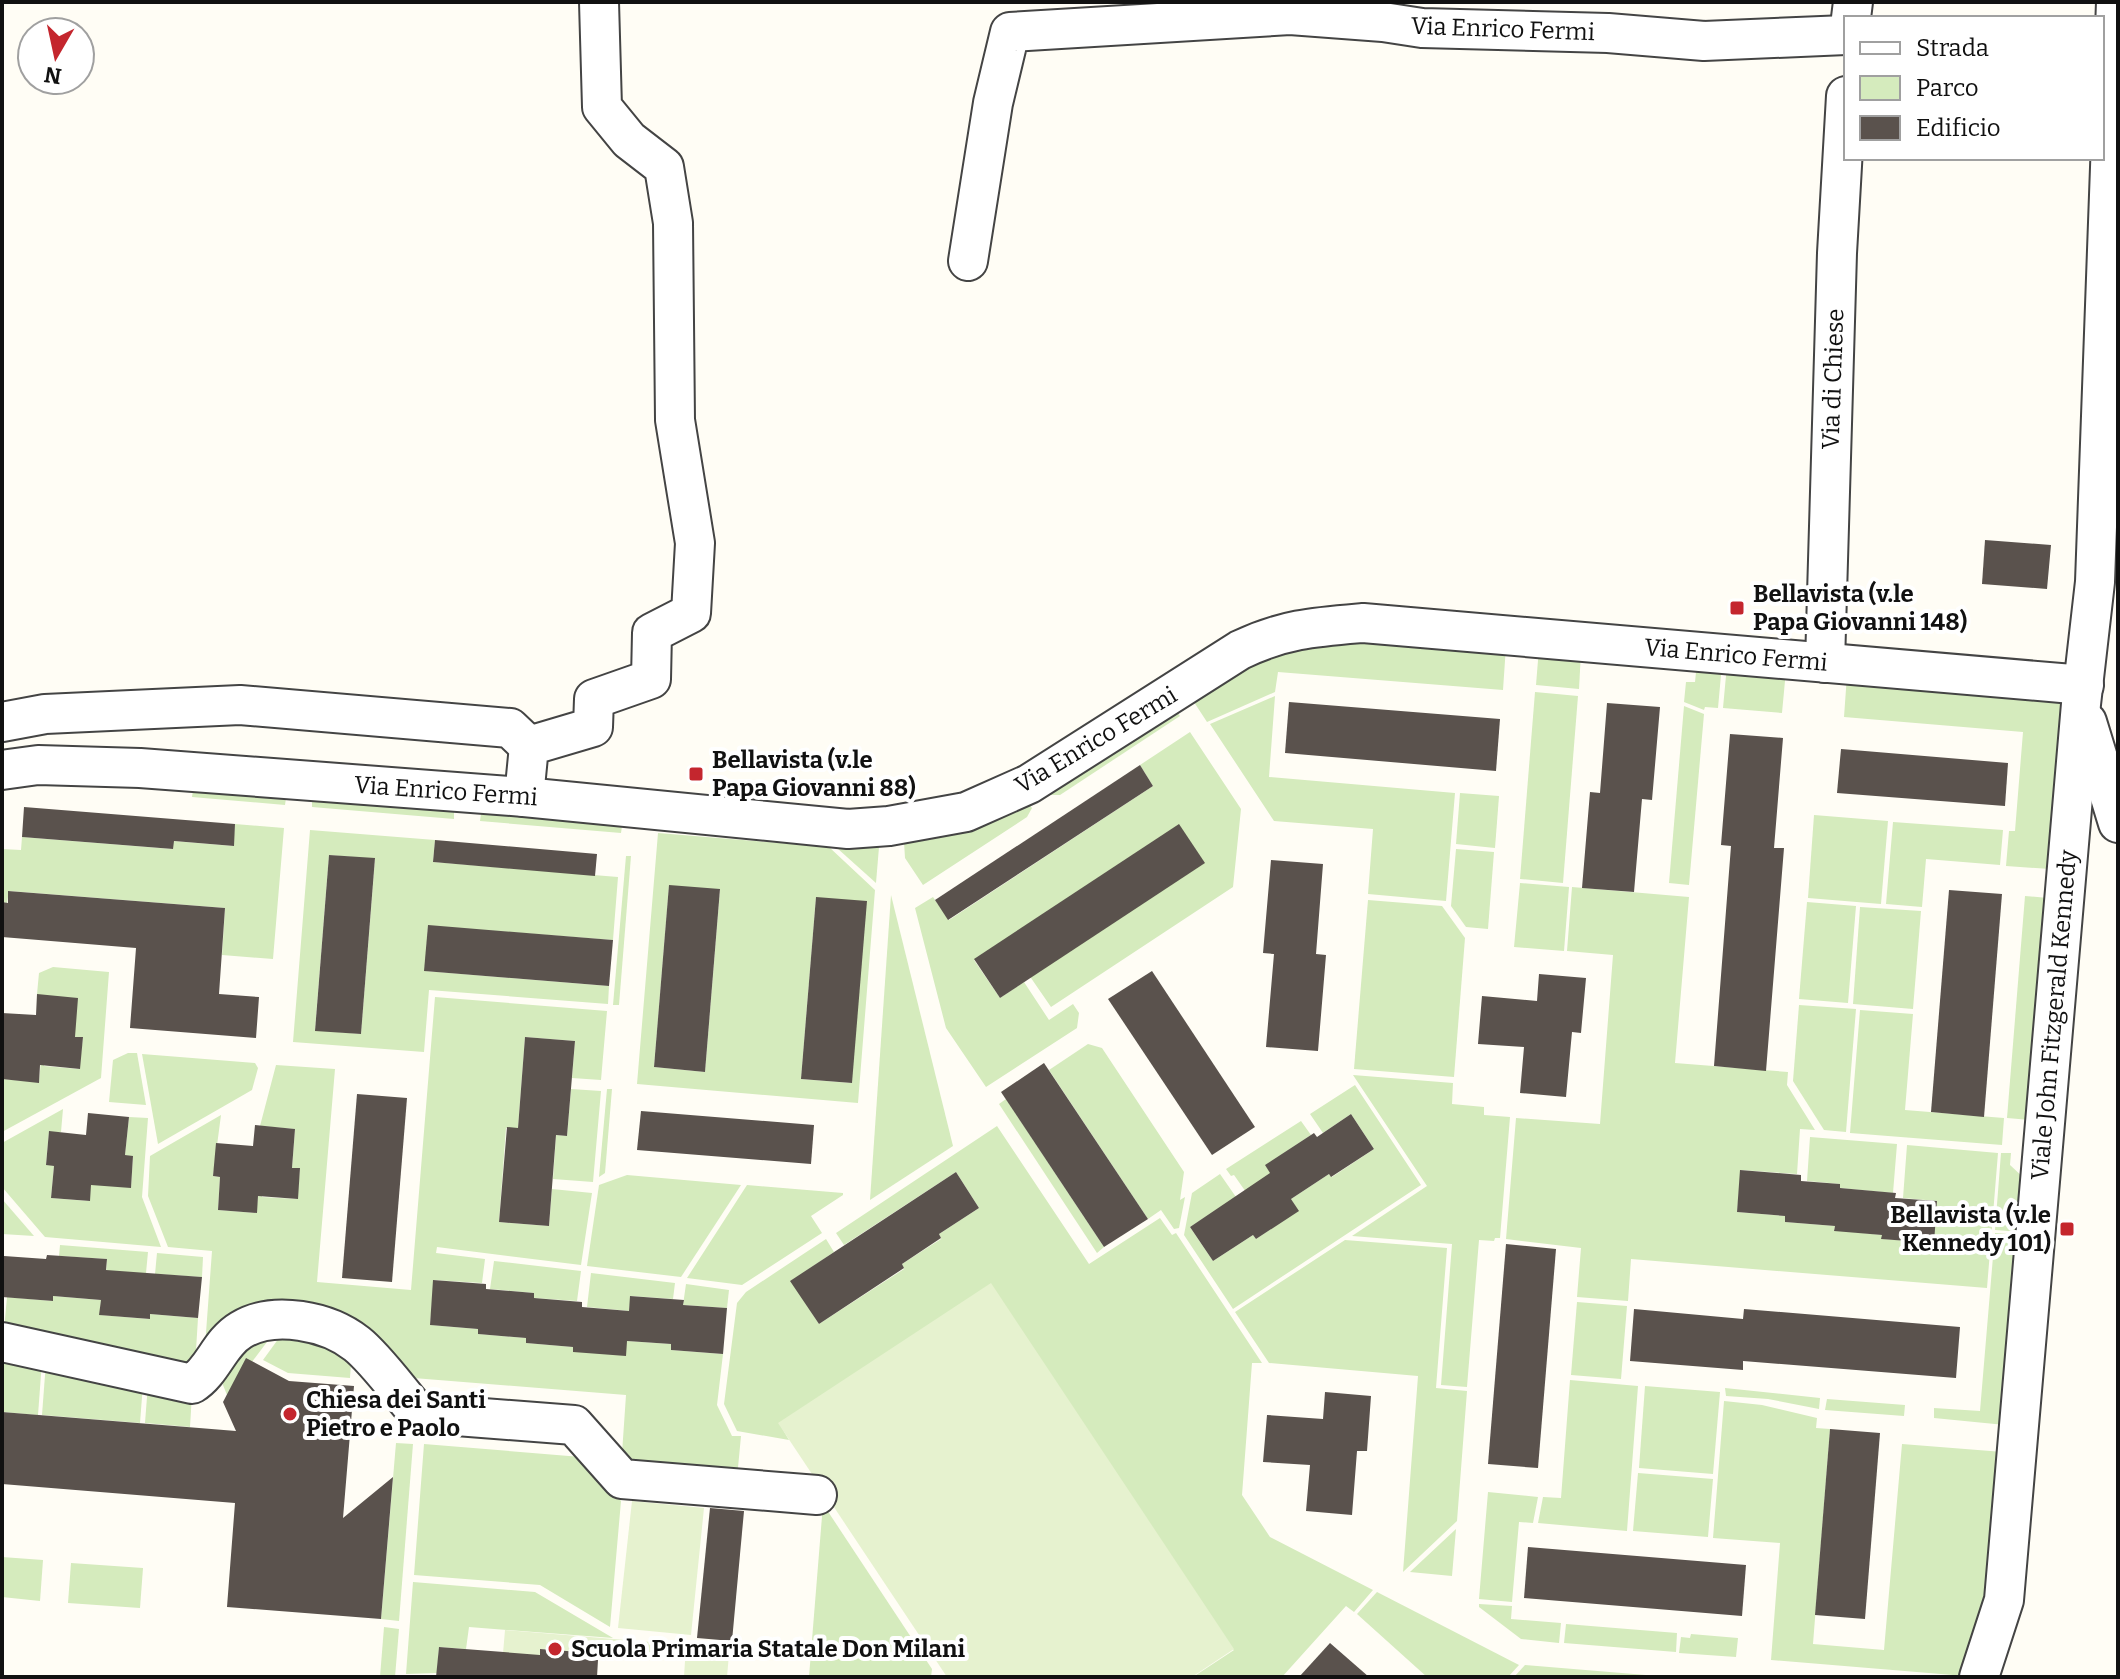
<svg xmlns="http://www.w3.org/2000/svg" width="2120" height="1679" viewBox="0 0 2120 1679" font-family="Bitter,serif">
<rect width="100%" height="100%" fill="#fffdf5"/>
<g fill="#d5ebbd" fill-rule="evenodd">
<polygon points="1334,638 1506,646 1503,690 1278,672 1275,692 1207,722 1190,696 1230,670"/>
<polygon points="1539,648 1581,652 1579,689 1536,685"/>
<polygon points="1697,662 1722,664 1718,708 1705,707 1704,710 1684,702 1686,682 1695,682"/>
<polygon points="1727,665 1786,670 1782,713 1723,708"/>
<polygon points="1847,675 2053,692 2063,705 2050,869 2006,866 2009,831 2015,831 2023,732 1844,717"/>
<polygon points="1535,692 1578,696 1563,883 1520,879"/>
<polygon points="1275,696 1269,777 1455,793 1446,901 1368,894 1373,829 1274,821 1210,724"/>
<polygon points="1684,706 1704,714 1689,885 1669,883"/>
<polygon points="1174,707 1180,716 1060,795 1050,795 1047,790"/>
<polygon points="1190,732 1241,809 1233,887 1051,1007 1031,978 974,960 1000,998 1024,982 1049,1020 1073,1004 1079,1013 1077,1028 986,1087 946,1028 915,908 933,897 949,920 1153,786 1140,765"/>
<polygon points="193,790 286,798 285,805 192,797"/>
<polygon points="1460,793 1499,796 1495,848 1456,844"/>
<polygon points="312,800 454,812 454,819 312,807"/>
<path d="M1028 803 1032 808 1027 817 923 885 905 858 904 842C946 840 993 826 1028 803Z"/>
<polygon points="481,814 622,826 621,833 480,821"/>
<polygon points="1814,815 1888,821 1881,904 1808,898"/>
<polygon points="1893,822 2003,830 2000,865 1926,859 1922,907 1886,904"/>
<polygon points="235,824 284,828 273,959 222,955 225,908 9,891 7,903 2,902 2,849 21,850 22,837 172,849 173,841 233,846"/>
<path d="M310 830 435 840 433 862 618 877 613 940 428 926 425 971 609 986 608 1004 429 990 424 1052 293 1042ZM329 855 375 859 361 1034 315 1030Z"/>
<path d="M658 833 829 847 875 890 858 1103 637 1084ZM669 886 720 890 705 1072 654 1067ZM816 897 852 1083H851L801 1079Z"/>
<polygon points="837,844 879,847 876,883 837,848"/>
<polygon points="1456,849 1494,852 1488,929 1466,927 1451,906"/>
<polygon points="626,856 631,856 619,1005 613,1005"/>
<polygon points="1520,883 1569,887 1564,951 1514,947"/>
<polygon points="1572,887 1689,897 1675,1063 1788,1072 1787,1085 1815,1130 1800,1129 1797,1174 1741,1170 1737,1212 1785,1216 1785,1222 1835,1226 1834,1230 1882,1235 1884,1239 1933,1243 1937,1201 1903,1198 1907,1145 1998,1153 1987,1288 1631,1259 1628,1301 1577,1297 1581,1248 1506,1239 1516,1118 1600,1124 1613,955 1567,951"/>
<polygon points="891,895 953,1146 870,1200"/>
<polygon points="2025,896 2048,898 2030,1120 2007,1118"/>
<polygon points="1368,900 1442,906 1465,938 1454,1077 1354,1069"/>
<polygon points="1807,902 1856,906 1848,1003 1799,999"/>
<polygon points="1860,907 1921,911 1913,1009 1853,1004"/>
<polygon points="53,967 109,972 101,1078 2,1132 2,1079 39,1082 42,1050 45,1050 44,1066 79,1069 83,1038 75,1037 37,994 39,973"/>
<polygon points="435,997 607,1011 601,1080 572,1078 575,1041 525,1037 518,1128 506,1128 499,1222 549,1226 552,1189 592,1193 581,1265 437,1247 436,1253 485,1259 482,1283 434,1280 430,1325 478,1329 478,1334 526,1338 526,1343 573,1347 573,1352 627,1341 671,1344 671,1350 723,1354 717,1405 732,1436 741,1436 737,1478 621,1468 626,1395 401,1377 323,1316 204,1360 212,1251 168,1247 148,1196 150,1156 221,1115 213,1176 220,1177 218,1210 256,1213 260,1180 263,1181 262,1197 297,1199 300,1168 292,1168 295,1129 260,1126 276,1065 335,1069 317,1282 411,1290"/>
<polygon points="1799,1005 1856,1009 1846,1132 1824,1130 1793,1081"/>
<polygon points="1860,1010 1913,1014 1905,1110 2004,1118 2002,1145 1850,1133"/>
<polygon points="1088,1044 1102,1048 1184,1172 1180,1200 1185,1197 1179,1228 1174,1229 1161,1210 1148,1219 1049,1070"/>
<polygon points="128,1053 137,1053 146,1105 109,1102 113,1060"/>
<polygon points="142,1054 255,1063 258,1068 252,1090 158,1144"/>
<polygon points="1353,1075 1453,1083 1452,1104 1484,1107 1484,1115 1510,1117 1500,1238 1495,1238 1494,1241 1479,1240 1467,1387 1441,1385 1452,1244 1352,1236 1427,1186"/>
<polygon points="1355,1085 1421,1185 1233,1309 1184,1235 1192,1193 1220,1174 1236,1197 1190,1227 1213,1261 1253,1235 1256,1239 1298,1211 1291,1199 1329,1174 1332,1177 1374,1149 1351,1114 1323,1133 1310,1114"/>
<polygon points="571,1089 601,1091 593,1182 553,1179 556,1135 567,1136"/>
<polygon points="607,1089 612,1089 605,1173 599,1177"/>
<polygon points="1006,1099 1104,1247 1097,1253 999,1104"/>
<polygon points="63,1109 61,1132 49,1132 46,1164 54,1166 51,1198 89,1201 92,1168 131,1187 133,1157 125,1155 129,1117 148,1118 142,1197 161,1247 45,1237 2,1187 2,1143"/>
<polygon points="1301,1121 1311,1135 1266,1165 1273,1178 1248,1195 1234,1175 1231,1176 1226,1169"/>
<polygon points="997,1126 1089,1264 1160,1218 1172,1235 1176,1233 1262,1363 1252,1363 1242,1495 1270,1537 1373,1590 1354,1612 1346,1606 1282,1677 1193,1677 1234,1650 779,1423 789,1440 737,1431 724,1404 737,1303 746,1292 826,1239 834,1252 791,1281 819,1324 904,1269 902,1264 941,1239 939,1234 979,1208 956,1172 844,1245 836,1233"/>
<polygon points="1810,1137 1897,1144 1893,1193 1840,1188 1840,1184 1807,1181"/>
<polygon points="2001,1153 2011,1153 2010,1165 2025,1179 2021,1232 1995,1230"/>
<polygon points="627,1175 741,1185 681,1277 587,1266 599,1185"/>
<polygon points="747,1185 843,1193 843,1195 811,1216 822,1233 742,1285 687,1278"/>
<polygon points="2,1199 34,1236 2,1234"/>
<polygon points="1995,1233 2021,1235 2005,1425 1934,1418 1934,1408 1980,1411"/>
<polygon points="1345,1240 1447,1248 1436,1388 1467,1391 1457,1521 1403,1572 1418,1376 1269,1363 1235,1312"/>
<polygon points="60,1245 148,1252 146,1273 142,1273 141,1275 106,1273 107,1259 59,1256"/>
<polygon points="157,1253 203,1257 202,1277 155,1274"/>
<polygon points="494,1261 581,1271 577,1301 534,1298 534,1293 490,1289"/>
<polygon points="591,1273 675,1283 673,1299 631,1296 629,1311 587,1307"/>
<polygon points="686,1284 729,1290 727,1308 683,1305"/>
<polygon points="53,1296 101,1300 100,1315 149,1319 150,1314 198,1318 195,1366 4,1330 7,1297 52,1301"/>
<polygon points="1577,1302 1627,1306 1621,1379 1571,1375"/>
<polygon points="279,1326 227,1395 219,1375 230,1353"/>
<polygon points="287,1327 352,1349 350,1378 288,1373 263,1360"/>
<polygon points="2,1352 42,1361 38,1415 2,1412"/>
<polygon points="46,1362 143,1384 140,1423 42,1415"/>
<polygon points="1570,1380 1638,1386 1627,1531 1538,1523 1543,1497 1561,1498"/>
<polygon points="148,1384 192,1394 190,1427 145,1423"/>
<polygon points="1645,1386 1720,1392 1713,1474 1639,1468"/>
<polygon points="1725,1388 1820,1398 1819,1409 1768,1399 1726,1396"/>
<polygon points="1827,1399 1905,1405 1904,1416 1825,1410"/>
<polygon points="1724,1401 1762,1405 1817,1418 1816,1428 1830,1429 1813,1644 1884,1650 1902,1444 2003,1452 1994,1571 1965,1676 1771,1660 1780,1543 1713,1538"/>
<polygon points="396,1443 413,1444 399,1621 381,1619"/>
<polygon points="424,1444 581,1457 621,1501 610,1627 540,1585 414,1575"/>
<polygon points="1638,1473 1713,1479 1708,1537 1633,1531"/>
<polygon points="1488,1492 1538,1497 1533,1523 1519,1522 1512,1602 1479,1599"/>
<polygon points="823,1504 932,1669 931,1677 809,1677"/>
<polygon points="1456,1529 1452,1576 1410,1572"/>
<polygon points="2,1557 43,1560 40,1601 2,1597"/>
<polygon points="71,1563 143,1568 140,1608 68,1603"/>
<polygon points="413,1582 535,1592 613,1638 469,1627 466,1649 439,1647 437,1673 406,1674"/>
<polygon points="1377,1592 1519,1665 1508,1677 1427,1677 1357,1614"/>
<polygon points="1479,1604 1512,1606 1511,1619 1561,1623 1559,1643 1521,1639 1479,1607"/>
<polygon points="1566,1624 1677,1633 1676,1652 1564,1643"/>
<polygon points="384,1627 399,1629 395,1677 380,1677"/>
<polygon points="1691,1634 1738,1638 1736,1657 1679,1653 1681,1637 1690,1638"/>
<polygon points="1525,1665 1646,1675 1514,1677"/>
</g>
<g fill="#e6f2cf">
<polygon points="991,1283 1234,1649 1192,1677 947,1677 778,1423"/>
<polygon points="632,1501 704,1508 691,1635 618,1628"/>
<polygon points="505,1630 675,1644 729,1654 727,1677 684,1677 685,1661 541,1649 538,1677 501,1677"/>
</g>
<g fill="#5a524d">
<polygon points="1985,540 2051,545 2047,589 1982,584"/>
<polygon points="1289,702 1500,719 1496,771 1285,753"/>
<polygon points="1607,703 1660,707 1652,800 1642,799 1634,892 1582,888 1590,792 1600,793"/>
<polygon points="1730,734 1783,738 1774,848 1784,848 1766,1071 1714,1066 1731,846 1721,845"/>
<polygon points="1841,749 2008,763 2005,806 1837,793"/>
<polygon points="1140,765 1153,786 948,920 935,900"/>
<polygon points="24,807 235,824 234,846 174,841 173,849 22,837"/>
<polygon points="1179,824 1205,863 1000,998 974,959"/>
<polygon points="435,840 597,854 595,876 433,862"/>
<polygon points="329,855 375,858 361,1034 315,1031"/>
<polygon points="1271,860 1323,864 1316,954 1326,955 1318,1051 1266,1047 1274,954 1263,953"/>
<polygon points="669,885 720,889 705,1072 654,1067"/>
<polygon points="1949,890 2002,894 1984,1117 1931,1112"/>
<polygon points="8,891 225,908 219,994 259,997 256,1038 130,1028 136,948 2,937 2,902 8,903"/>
<polygon points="816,897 867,901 852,1083 801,1079"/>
<polygon points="428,925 613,940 609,986 424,971"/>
<polygon points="1152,971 1255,1127 1212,1155 1108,999"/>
<polygon points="1539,974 1586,978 1581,1033 1572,1032 1566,1097 1520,1093 1524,1047 1478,1044 1482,996 1537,1001"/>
<polygon points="37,994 78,998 75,1037 83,1037 80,1069 40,1065 39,1083 2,1079 2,1013 36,1015"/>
<polygon points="525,1037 575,1041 567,1136 556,1135 549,1226 499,1222 507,1127 518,1128"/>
<polygon points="1044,1063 1148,1219 1104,1247 1001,1092"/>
<polygon points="357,1094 407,1098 392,1282 342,1278"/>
<polygon points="641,1111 814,1125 811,1164 637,1150"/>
<polygon points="88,1113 129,1117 125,1155 133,1156 131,1188 91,1185 90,1201 51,1198 54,1166 46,1165 49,1131 86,1135"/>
<polygon points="1351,1114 1374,1149 1331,1177 1329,1174 1291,1199 1299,1211 1256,1239 1253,1235 1213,1261 1190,1227 1270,1173 1265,1165 1314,1133 1317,1137"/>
<polygon points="255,1125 295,1129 292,1168 300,1168 298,1199 258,1196 257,1213 218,1210 220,1177 213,1176 216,1143 253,1146"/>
<polygon points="1740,1170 1801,1175 1801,1181 1840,1184 1840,1188 1896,1193 1895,1198 1937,1201 1934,1243 1881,1239 1882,1235 1834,1231 1835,1226 1785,1222 1785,1216 1737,1212"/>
<polygon points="956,1172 979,1208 939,1234 941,1238 902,1264 904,1268 819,1324 790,1281"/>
<polygon points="1506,1244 1556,1249 1538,1468 1488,1464"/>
<polygon points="47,1255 107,1259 106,1270 202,1277 198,1318 150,1314 150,1319 99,1315 101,1300 53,1296 53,1301 2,1297 4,1256 46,1259"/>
<polygon points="433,1280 486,1284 486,1289 534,1293 534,1298 582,1302 582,1307 629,1311 630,1296 684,1300 683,1305 727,1308 723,1354 671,1350 671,1344 627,1341 626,1356 573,1352 573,1347 526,1343 526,1338 478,1334 478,1329 430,1325"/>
<polygon points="1634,1309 1743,1319 1744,1309 1960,1327 1956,1378 1743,1361 1743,1370 1630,1361"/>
<polygon points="246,1358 289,1381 354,1386 343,1518 393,1477 381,1619 227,1607 235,1503 2,1484 2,1412 236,1431 223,1402"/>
<polygon points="1325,1392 1371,1396 1367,1451 1357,1451 1352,1515 1306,1511 1310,1465 1263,1462 1267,1415 1323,1419"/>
<polygon points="1830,1429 1880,1433 1865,1619 1815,1615"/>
<polygon points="710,1508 744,1511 732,1641 697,1638"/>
<polygon points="1528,1547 1746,1565 1742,1616 1524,1598"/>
<polygon points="1330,1643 1369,1677 1299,1677"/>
<polygon points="439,1647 540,1655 540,1649 580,1652 580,1659 598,1660 597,1677 436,1677"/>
</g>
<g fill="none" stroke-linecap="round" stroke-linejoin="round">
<defs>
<g id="minor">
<polyline points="1851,18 1853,2"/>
<polyline points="968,261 993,103 1010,32 1290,15 1383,22 1422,28 1608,33 1704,41 1846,35"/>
<polyline points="1825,663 1837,253 1846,96"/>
<polyline points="2,722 45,714 240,705 510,728 529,746"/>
<polyline points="2087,722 2118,823"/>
<path d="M2 770 38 765 140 768 524 797 848 829 889 826 966 812 1029 784 1240 650C1284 629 1315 627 1363 623L2084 685"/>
<polyline points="524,797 529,746 593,727 594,699 651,679 652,633 691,613 695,543 675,420 673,223 664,167 629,140 602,107 599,2"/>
<path d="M2 1342 192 1384C213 1371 219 1343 241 1330 274 1310 328 1321 357 1344 376 1359 401 1394 418 1413L574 1425 622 1479 817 1495"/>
<polyline points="1979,1677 2004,1600 2081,704 2095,582 2116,2"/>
</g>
</defs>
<use href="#minor" stroke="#444" stroke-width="42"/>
<use href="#minor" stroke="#fff" stroke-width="38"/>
</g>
<g fill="#c4262e" stroke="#fff" stroke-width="3">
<rect x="1729" y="600" width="16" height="16" rx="4"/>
<rect x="688" y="766" width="16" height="16" rx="4"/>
<rect x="2059" y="1221" width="16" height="16" rx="4"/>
<circle cx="290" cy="1414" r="8"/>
<circle cx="555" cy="1649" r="8"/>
</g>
<g text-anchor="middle" stroke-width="8" stroke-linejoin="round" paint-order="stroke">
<g font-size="24" fill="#111" stroke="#fff">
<text transform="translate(1503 29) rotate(2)" y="8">Via Enrico Fermi</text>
<text transform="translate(1833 379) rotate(-88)" y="8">Via di Chiese</text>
<text transform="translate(1736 655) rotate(5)" y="8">Via Enrico Fermi</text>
<text transform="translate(1096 740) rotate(-31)" y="8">Via Enrico Fermi</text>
<text transform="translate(446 791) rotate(4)" y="8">Via Enrico Fermi</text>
<text transform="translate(2054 1015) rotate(-85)" y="8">Viale John Fitzgerald Kennedy</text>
</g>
<g font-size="24" font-weight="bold" fill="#111" stroke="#fff" text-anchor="start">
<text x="1753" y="602">Bellavista (v.le<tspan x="1753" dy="28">Papa Giovanni 148)</tspan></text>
<text x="712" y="768">Bellavista (v.le<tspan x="712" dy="28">Papa Giovanni 88)</tspan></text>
<text x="2051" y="1223" text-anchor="end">Bellavista (v.le<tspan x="2051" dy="28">Kennedy 101)</tspan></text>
<text x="306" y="1408">Chiesa dei Santi<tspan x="306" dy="28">Pietro e Paolo</tspan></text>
<text x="571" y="1657">Scuola Primaria Statale Don Milani</text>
</g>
</g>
<rect width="2120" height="1679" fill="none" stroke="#111111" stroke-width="8"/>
<rect x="1844" y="16" width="260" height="144" fill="#ffffff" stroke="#a0a0a0" stroke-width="2"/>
<rect x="1860" y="42" width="40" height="12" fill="#ffffff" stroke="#a0a0a0" stroke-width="2"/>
<text x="1916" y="56" font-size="24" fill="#111111">Strada</text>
<rect x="1860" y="76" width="40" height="24" fill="#d5ebbd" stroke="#a0a0a0" stroke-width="2"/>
<text x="1916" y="96" font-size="24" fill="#111111">Parco</text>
<rect x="1860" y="116" width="40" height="24" fill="#5a524d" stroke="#a0a0a0" stroke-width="2"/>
<text x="1916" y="136" font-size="24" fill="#111111">Edificio</text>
<g transform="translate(56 56) rotate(189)"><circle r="38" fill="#ffffff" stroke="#a0a0a0" stroke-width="2"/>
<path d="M0-6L14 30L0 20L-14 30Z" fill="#c4262e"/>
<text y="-12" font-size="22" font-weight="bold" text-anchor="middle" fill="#111111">N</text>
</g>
</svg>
